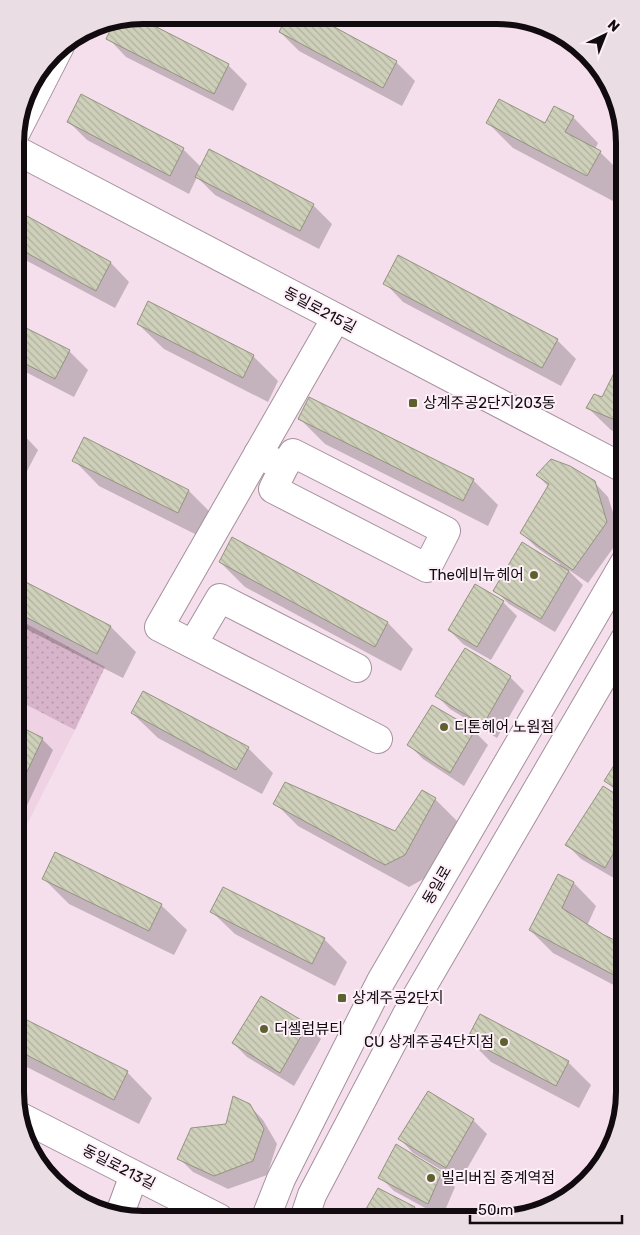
<svg xmlns="http://www.w3.org/2000/svg" width="640" height="1235" viewBox="0 0 640 1235" font-family="Rubik,'Noto Sans KR',sans-serif">
<defs>
<pattern id="park-dots" width="8" height="8" patternUnits="userSpaceOnUse" patternTransform="scale(1.25)"><rect width="8" height="8" fill="#d7b4c9"/><path d="M2 2h.1M6 6h.1" fill="none" stroke="#b899ab" stroke-width="1.8" stroke-linecap="round"/></pattern>
<pattern id="building-back-hatch" width="6" height="6" patternUnits="userSpaceOnUse" patternTransform="scale(1.25)"><rect width="6" height="6" fill="#ced0ba"/><path d="M-1 5l2 2M0 0l6 6M5-1l2 2" fill="none" stroke="#b0b19f"/></pattern>
</defs>
<rect width="100%" height="100%" fill="#f6dfec"/>
<polygon fill="#efd2e3" points="15,699 75,730 15,848"/>
<polygon fill="url(#park-dots)" points="16,618 105,667 75,730 15,699"/>
<g fill="#0003">
<polygon points="259,16 285,16 280,26"/>
<polygon points="289,16 311,16 396,62 415,81 402,106 299,51 280,32"/>
<polygon points="108,38 228,65 247,84 233,111 126,57"/>
<polygon points="82,96 183,149 201,167 313,205 332,224 319,249 215,195 197,177 189,194 87,140 68,121"/>
<polygon points="573,117 598,143 595,149 600,152 625,177 613,201 513,148 488,123 546,125"/>
<polygon points="16,212 111,263 129,282 115,308 16,255"/>
<polygon points="385,283 557,340 576,359 561,386 403,302"/>
<polygon points="16,324 69,351 88,370 74,397 16,367"/>
<polygon points="138,324 253,356 278,381 268,402 164,349"/>
<polygon points="625,367 625,437 611,430 588,408 603,398"/>
<polygon points="300,419 473,480 498,505 488,526 325,444"/>
<polygon points="16,429 20,431 38,450 26,473 16,467"/>
<polygon points="74,460 189,491 214,516 203,538 99,486"/>
<polygon points="537,475 594,482 608,497 621,537 588,583 569,570 569,571 583,585 555,632 509,604 495,590 559,566 560,564 536,547 522,533 549,487"/>
<polygon points="232,539 388,623 413,649 401,671 245,587 220,562"/>
<polygon points="16,578 111,627 136,652 123,678 22,627 16,620"/>
<polygon points="503,602 517,616 491,660 463,644 449,630"/>
<polygon points="510,677 524,691 497,738 450,709 437,696"/>
<polygon points="132,713 248,748 273,773 262,794 158,738"/>
<polygon points="15,726 42,739 53,750 15,831"/>
<polygon points="474,731 488,745 464,786 423,759 409,745"/>
<polygon points="625,751 625,798 620,795 606,781"/>
<polygon points="435,799 458,822 427,877 409,887 298,826 275,803 395,833"/>
<polygon points="625,801 625,872 619,881 581,859 567,845"/>
<polygon points="559,876 574,883 596,906 587,926 603,936 625,946 625,991 553,953 530,930"/>
<polygon points="44,879 161,905 187,930 174,955 69,904"/>
<polygon points="212,912 324,939 347,962 335,986 235,934"/>
<polygon points="15,1015 127,1072 152,1098 139,1124 15,1061"/>
<polygon points="307,1025 321,1039 294,1086 247,1057 233,1043"/>
<polygon points="468,1039 568,1062 591,1085 579,1108 491,1062"/>
<polygon points="249,1105 263,1120 277,1144 267,1175 228,1189 193,1172 179,1158 227,1125"/>
<polygon points="473,1120 487,1134 460,1181 413,1153 400,1139"/>
<polygon points="441,1173 455,1187 443,1215 438,1215 394,1191 380,1177"/>
<polygon points="415,1208 422,1215 363,1216"/>
</g>
<g fill="url(#building-back-hatch)" stroke="#92947f">
<polygon points="135,16 229,64 214,94 106,39 115,20"/>
<polygon points="287,16 314,16 397,61 383,88 279,32"/>
<polygon points="81,94 184,148 170,176 67,122"/>
<polygon points="499,99 545,123 554,106 574,116 565,132 601,151 587,176 486,123"/>
<polygon points="209,149 314,204 300,231 195,177"/>
<polygon points="16,210 111,262 96,291 16,247"/>
<polygon points="398,255 558,339 542,368 383,284"/>
<polygon points="148,301 254,355 243,378 137,324"/>
<polygon points="16,323 70,350 55,379 16,359"/>
<polygon points="619,363 625,366 625,424 586,408 594,394 602,397"/>
<polygon points="309,397 474,479 463,501 298,419"/>
<polygon points="16,427 20,430 16,439"/>
<polygon points="84,437 189,490 178,513 72,461"/>
<polygon points="551,459 570,466 595,481 607,522 573,570 520,533 549,484 536,475"/>
<polygon points="232,537 388,622 375,647 219,562"/>
<polygon points="522,542 569,571 541,619 493,591"/>
<polygon points="16,577 111,626 97,654 16,612"/>
<polygon points="475,584 504,601 477,647 448,630"/>
<polygon points="465,648 511,676 483,725 435,696"/>
<polygon points="143,691 249,747 236,770 131,713"/>
<polygon points="432,705 475,730 450,773 407,745"/>
<polygon points="15,724 43,738 15,797"/>
<polygon points="625,748 625,794 604,781"/>
<polygon points="285,782 395,831 422,790 436,798 405,855 385,865 273,804"/>
<polygon points="603,786 625,800 625,833 605,868 565,845"/>
<polygon points="55,852 162,904 149,931 42,879"/>
<polygon points="558,874 574,882 562,908 604,935 625,945 625,981 529,930"/>
<polygon points="223,887 325,938 312,964 210,912"/>
<polygon points="261,996 308,1024 280,1073 232,1043"/>
<polygon points="15,1014 128,1071 114,1100 15,1049"/>
<polygon points="480,1014 569,1061 556,1086 467,1039"/>
<polygon points="428,1091 474,1119 446,1168 398,1139"/>
<polygon points="233,1096 250,1104 264,1129 253,1161 214,1176 177,1159 191,1128 226,1124"/>
<polygon points="612,1133 613,1133 603,1158 598,1154"/>
<polygon points="396,1144 442,1172 428,1204 378,1178"/>
<polygon points="378,1188 415,1207 412,1215 362,1216"/>
</g>
<g fill="none" stroke-linecap="round" stroke-linejoin="round">
<defs>
<g id="minor">
<polyline points="16,132 60,46"/>
<polyline points="16,150 625,469"/>
<polyline points="336,318 159,627 378,739"/>
<polyline points="258,454 284,467 293,453 446,531 427,568 273,489 284,467"/>
<polyline points="193,644 220,598 357,668"/>
<polyline points="119,1216 134,1175"/>
</g>
<g id="major">
<polyline points="19,1116 219,1218"/>
<polyline points="305,1216 312,1195 414,1001 625,639"/>
<polyline points="266,1217 281,1179 381,981 625,562"/>
</g>
</defs>
<use href="#minor" stroke="#a5909c" stroke-width="30"/>
<use href="#major" stroke="#a5909c" stroke-width="30"/>
<use href="#minor" stroke="#fff" stroke-width="28"/>
<use href="#major" stroke="#fff" stroke-width="28"/>
</g>
<g fill="#5e612e" stroke="#fdeff7" stroke-width="2">
<rect x="408" y="398" width="10" height="10" rx="2.5"/>
<circle cx="534" cy="575" r="5"/>
<circle cx="444" cy="727" r="5"/>
<rect x="337" y="993" width="10" height="10" rx="2.5"/>
<circle cx="264" cy="1029" r="5"/>
<circle cx="504" cy="1042" r="5"/>
<circle cx="431" cy="1178" r="5"/>
</g>
<g text-anchor="middle" stroke-width="4" stroke-linejoin="round" paint-order="stroke">
<g font-size="15" fill="#110a0f" stroke="#fdeff7">
<text transform="translate(320 310) rotate(28)" y="5">동일로215길</text>
<text transform="translate(437 885) rotate(-60)" y="5">동일로</text>
<text transform="translate(119 1167) rotate(27)" y="5">동일로213길</text>
</g>
<g font-size="15" fill="#110a0f" stroke="#fdeff7" text-anchor="start">
<text x="423" y="408">상계주공2단지203동</text>
<text x="524" y="580" text-anchor="end">The에비뉴헤어</text>
<text x="454" y="732">디톤헤어 노원점</text>
<text x="352" y="1003">상계주공2단지</text>
<text x="274" y="1034">더셀럽뷰티</text>
<text x="494" y="1047" text-anchor="end">CU 상계주공4단지점</text>
<text x="441" y="1183">빌리버짐 중계역점</text>
</g>
</g>
<path d="M0 0H640V1235H0ZM143 24H497A119 119 0 0 1 616 143V1092A119 119 0 0 1 497 1211H143A119 119 0 0 1 24 1092V143A119 119 0 0 1 143 24Z" fill="#eadde4" fill-rule="evenodd"/>
<path fill="none" stroke="#110a0f" stroke-width="6" d="M143 24H497A119 119 0 0 1 616 143V1092A119 119 0 0 1 497 1211H143A119 119 0 0 1 24 1092V143A119 119 0 0 1 143 24Z"/>
<g transform="translate(605 35) rotate(43)" stroke="#fdeff7" stroke-width="4" paint-order="stroke">
<path d="M0-4L9 19L0 12L-9 19Z" fill="#110a0f"/>
<text y="-8" font-size="14" font-weight="bold" text-anchor="middle" fill="#110a0f">N</text>
</g>
<path d="M470 1215v8h152v-8" fill="none" stroke="#110a0f" stroke-width="2.5"/>
<text x="478" y="1215" font-size="15" fill="#110a0f" stroke="#fdeff7" stroke-width="4" paint-order="stroke">50 m</text>
</svg>
